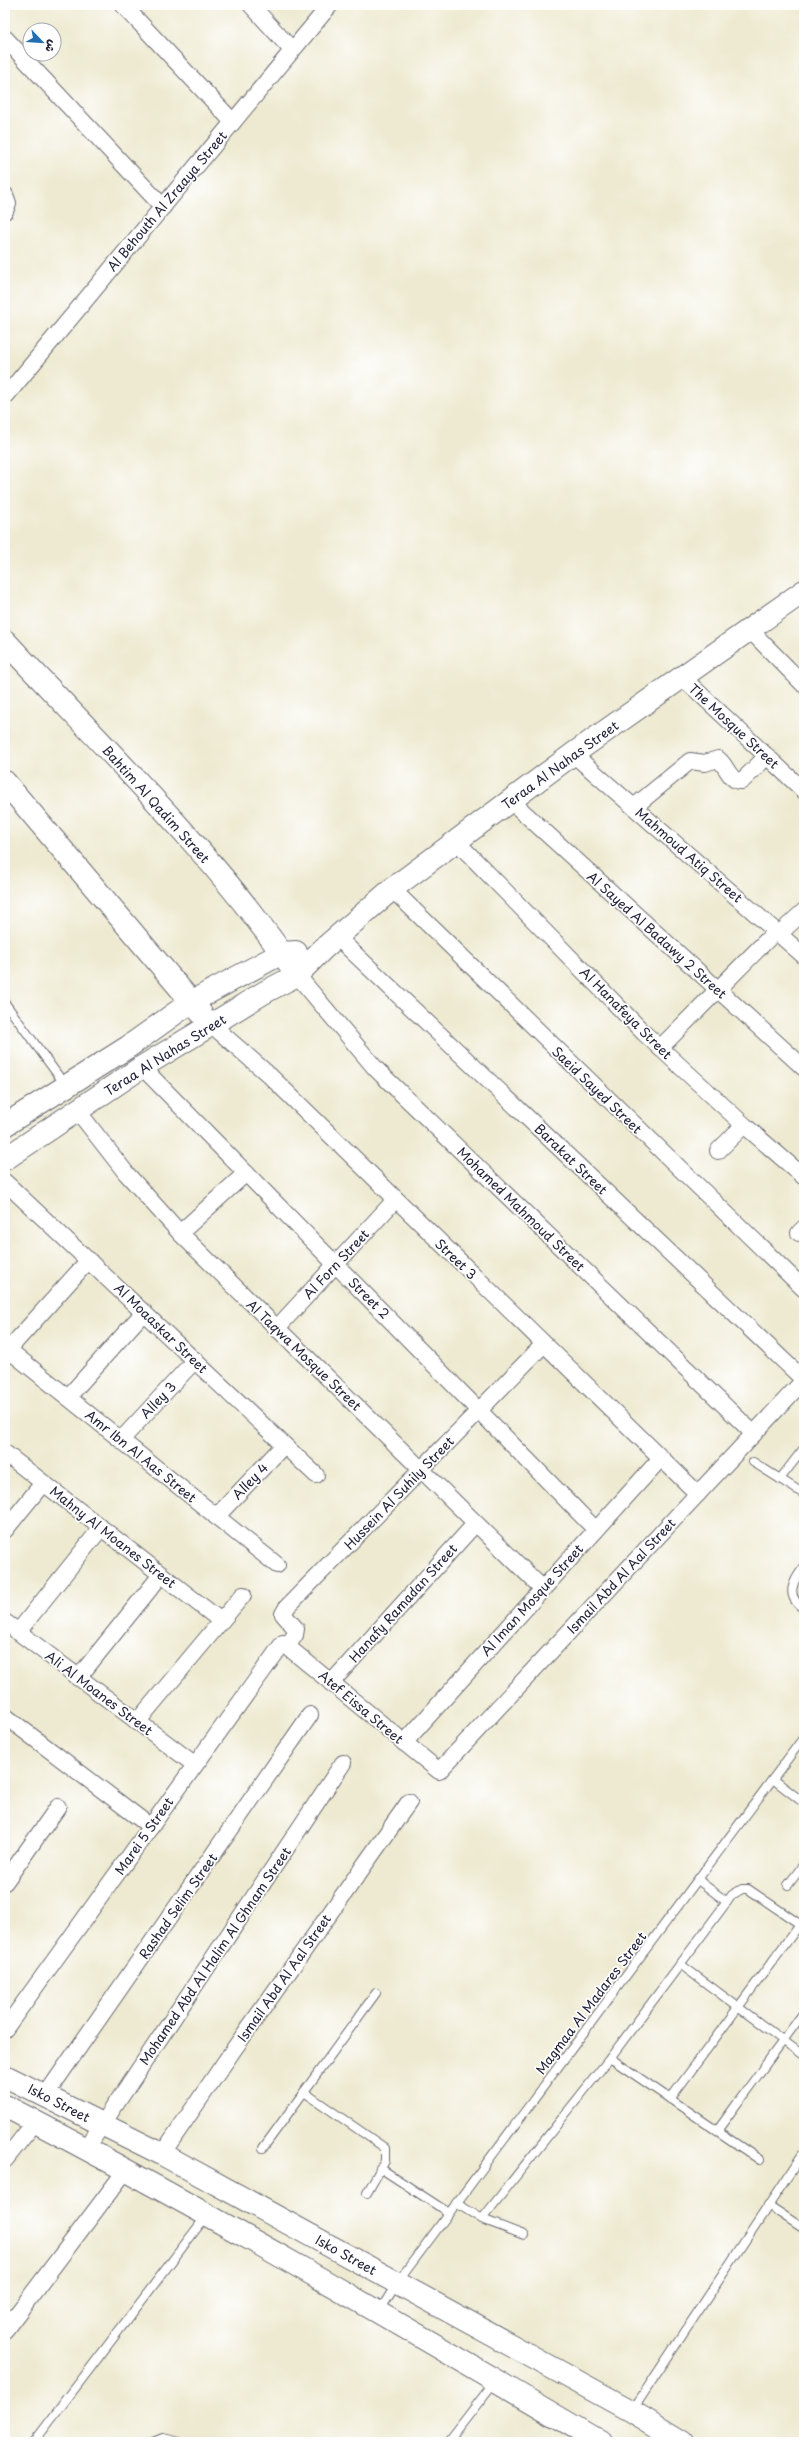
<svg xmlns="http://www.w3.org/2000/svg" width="809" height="2447" viewBox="0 0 809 2447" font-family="'Playpen Sans','Playpen Sans Arabic',sans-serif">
<rect width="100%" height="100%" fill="#fff"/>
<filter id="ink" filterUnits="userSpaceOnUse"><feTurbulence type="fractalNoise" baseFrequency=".025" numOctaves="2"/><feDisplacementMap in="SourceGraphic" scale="8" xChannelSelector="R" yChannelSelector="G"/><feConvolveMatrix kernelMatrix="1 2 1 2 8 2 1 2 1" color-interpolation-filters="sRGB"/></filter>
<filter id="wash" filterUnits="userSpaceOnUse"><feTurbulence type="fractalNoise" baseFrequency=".012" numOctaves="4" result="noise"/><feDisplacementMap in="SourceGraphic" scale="16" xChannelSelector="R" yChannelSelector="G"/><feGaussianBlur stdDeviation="0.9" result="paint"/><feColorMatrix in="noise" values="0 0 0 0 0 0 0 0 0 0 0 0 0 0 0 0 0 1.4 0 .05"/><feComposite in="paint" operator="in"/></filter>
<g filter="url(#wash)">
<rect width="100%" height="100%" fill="#eeead1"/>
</g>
<g filter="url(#ink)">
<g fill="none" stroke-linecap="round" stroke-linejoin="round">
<defs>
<g id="lane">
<polyline points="5,1003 66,1086"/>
<polyline points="753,1462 804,1494"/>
<polyline points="780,1479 804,1448"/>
<path d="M804 1567C792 1582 785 1596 804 1609"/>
<polyline points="773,1779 804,1803"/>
<polyline points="698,1880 727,1902"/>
<polyline points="788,1885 804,1864"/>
<polyline points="680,1964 804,2056"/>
<polyline points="610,2058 760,2160"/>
<polyline points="304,2092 385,2148 385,2161 367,2193"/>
<polyline points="670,2099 800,1924"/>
<polyline points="717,2131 804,2012"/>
<polyline points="263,2148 376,1993"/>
<polyline points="380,2168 449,2213"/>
<polyline points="456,2203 482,2219 524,2235"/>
<polyline points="768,2205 804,2229"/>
<polyline points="482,2219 610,2058 732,1895 742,1889 748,1889 804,1927"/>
<polyline points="379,2312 397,2283 804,1737"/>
<polyline points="632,2411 804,2152"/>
<polyline points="34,2442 207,2215"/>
<polyline points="153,2442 163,2438 180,2442"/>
<polyline points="448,2442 495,2381"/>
</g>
<g id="street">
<polyline points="123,5 233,122"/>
<polyline points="251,5 292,50"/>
<polyline points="5,38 163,207"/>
<polyline points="5,195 8,203 5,211"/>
<polyline points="5,397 330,5"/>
<polyline points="749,629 804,685"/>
<polyline points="682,677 804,791"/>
<polyline points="573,754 804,956"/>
<polyline points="511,801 804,1068"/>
<path d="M634 807 690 761 705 763 718 759C727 765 729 782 742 781L767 756"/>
<polyline points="456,841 644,1033 744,1125 804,1177"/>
<polyline points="392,889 804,1289"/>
<polyline points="779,934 804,911"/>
<polyline points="338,938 804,1380"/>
<polyline points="297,975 376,1069 754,1434"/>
<polyline points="213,1026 269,1075 698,1494"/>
<polyline points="660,1048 776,931"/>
<polyline points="142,1067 596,1530"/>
<polyline points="77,1110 126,1173 180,1233 543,1589"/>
<polyline points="718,1151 744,1125"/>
<polyline points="5,1182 316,1475"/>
<polyline points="180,1233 246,1173"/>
<polyline points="799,1233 804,1228"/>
<polyline points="276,1329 395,1200"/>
<polyline points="5,1347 277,1565"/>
<polyline points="8,1350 89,1260"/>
<polyline points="68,1397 144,1312"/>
<polyline points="121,1440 195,1360"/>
<polyline points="5,1453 221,1621"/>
<polyline points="216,1517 284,1445"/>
<polyline points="5,1530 43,1483"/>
<polyline points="5,1622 194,1764"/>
<polyline points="18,1632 101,1528"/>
<polyline points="287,1646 295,1635 296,1629 283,1614 287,1607 544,1344"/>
<polyline points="78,1678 161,1575"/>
<polyline points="331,1683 475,1524"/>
<polyline points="5,1716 151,1827"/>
<polyline points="137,1722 243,1595"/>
<polyline points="404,1743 661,1458"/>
<polyline points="5,1882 58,1807"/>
<polyline points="5,2029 283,1643 439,1771 804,1380"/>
<polyline points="45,2096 310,1715"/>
<polyline points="86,2149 343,1763"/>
<polyline points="162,2154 234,2049 409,1802"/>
<polyline points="5,2160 35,2122"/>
<polyline points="5,2330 126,2170"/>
</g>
<g id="secondary">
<path d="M5 641C105 749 214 853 297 975"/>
<polyline points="5,782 201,1013"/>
<polyline points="5,1125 128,1047 191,1002 282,953 296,952"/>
<polyline points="5,1159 142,1067 265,992 297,975 323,949 392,889 573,754 804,591"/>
<polyline points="5,2076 162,2154 631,2411 682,2442"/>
<path d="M5 2106C207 2211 404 2326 600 2442"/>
</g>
</defs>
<use href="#lane" stroke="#696870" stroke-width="10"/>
<use href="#street" stroke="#696870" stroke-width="18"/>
<use href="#secondary" stroke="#696870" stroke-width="24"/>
<use href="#lane" stroke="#fff" stroke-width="8"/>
<use href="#street" stroke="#fff" stroke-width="16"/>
<use href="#secondary" stroke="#fff" stroke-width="22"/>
</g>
</g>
<g text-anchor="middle" stroke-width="3.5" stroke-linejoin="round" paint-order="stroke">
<g font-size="13" fill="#22223b" stroke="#fff">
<text transform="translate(167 201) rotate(-50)" y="5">Al Behouth Al Zraaya Street</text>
<text transform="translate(734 726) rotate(43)" y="5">The Mosque Street</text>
<text transform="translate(560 765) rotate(-36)" y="5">Teraa Al Nahas Street</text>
<text transform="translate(156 804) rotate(48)" y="5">Bahtim Al Qadim Street</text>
<text transform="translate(689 855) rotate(41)" y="5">Mahmoud Atiq Street</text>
<text transform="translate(657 935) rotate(42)" y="5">Al Sayed Al Badawy 2 Street</text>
<text transform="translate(626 1013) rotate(45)" y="5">Al Hanafeya Street</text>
<text transform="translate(165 1055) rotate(-32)" y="5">Teraa Al Nahas Street</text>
<text transform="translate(597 1090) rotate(44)" y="5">Saeid Sayed Street</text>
<text transform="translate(571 1159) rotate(44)" y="5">Barakat Street</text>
<text transform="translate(521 1209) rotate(44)" y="5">Mohamed Mahmoud Street</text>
<text transform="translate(456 1259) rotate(44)" y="5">Street 3</text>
<text transform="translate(336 1264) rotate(-47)" y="5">Al Forn Street</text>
<text transform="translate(369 1298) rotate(45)" y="5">Street 2</text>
<text transform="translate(161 1328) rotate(44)" y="5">Al Moaaskar Street</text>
<text transform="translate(304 1355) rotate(44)" y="5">Al Taqwa Mosque Street</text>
<text transform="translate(158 1400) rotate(-47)" y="5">Alley 3</text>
<text transform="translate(141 1456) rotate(39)" y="5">Amr Ibn Al Aas Street</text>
<text transform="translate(250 1481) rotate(-46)" y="5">Alley 4</text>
<text transform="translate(399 1493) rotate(-46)" y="5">Hussein Al Suhily Street</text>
<text transform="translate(113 1537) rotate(38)" y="5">Mahny Al Moanes Street</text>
<text transform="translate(621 1576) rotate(-47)" y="5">Ismail Abd Al Aal Street</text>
<text transform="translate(532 1600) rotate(-48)" y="5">Al Iman Mosque Street</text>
<text transform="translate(403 1603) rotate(-48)" y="5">Hanafy Ramadan Street</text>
<text transform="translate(99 1693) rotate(37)" y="5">Ali Al Moanes Street</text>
<text transform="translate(361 1707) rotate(40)" y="5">Atef Eissa Street</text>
<text transform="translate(144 1836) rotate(-55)" y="5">Marei 5 Street</text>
<text transform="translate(178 1906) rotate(-55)" y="5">Rashad Selim Street</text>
<text transform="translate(215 1956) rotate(-56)" y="5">Mohamed Abd Al Halim Al Ghnam Street</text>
<text transform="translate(284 1978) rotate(-55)" y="5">Ismail Abd Al Aal Street</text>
<text transform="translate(591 2003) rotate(-53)" y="5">Magmaa Al Madares Street</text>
<text transform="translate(59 2103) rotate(27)" y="5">Isko Street</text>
<text transform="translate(346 2255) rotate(29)" y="5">Isko Street</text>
</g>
</g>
<rect width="809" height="2447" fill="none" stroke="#fff" stroke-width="20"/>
<g transform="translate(42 42) rotate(115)"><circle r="19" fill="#ffffff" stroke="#a7a7b1"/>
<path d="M0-3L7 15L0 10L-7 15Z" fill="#1f6fb2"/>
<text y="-6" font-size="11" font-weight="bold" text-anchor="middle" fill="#22223b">ش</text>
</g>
</svg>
